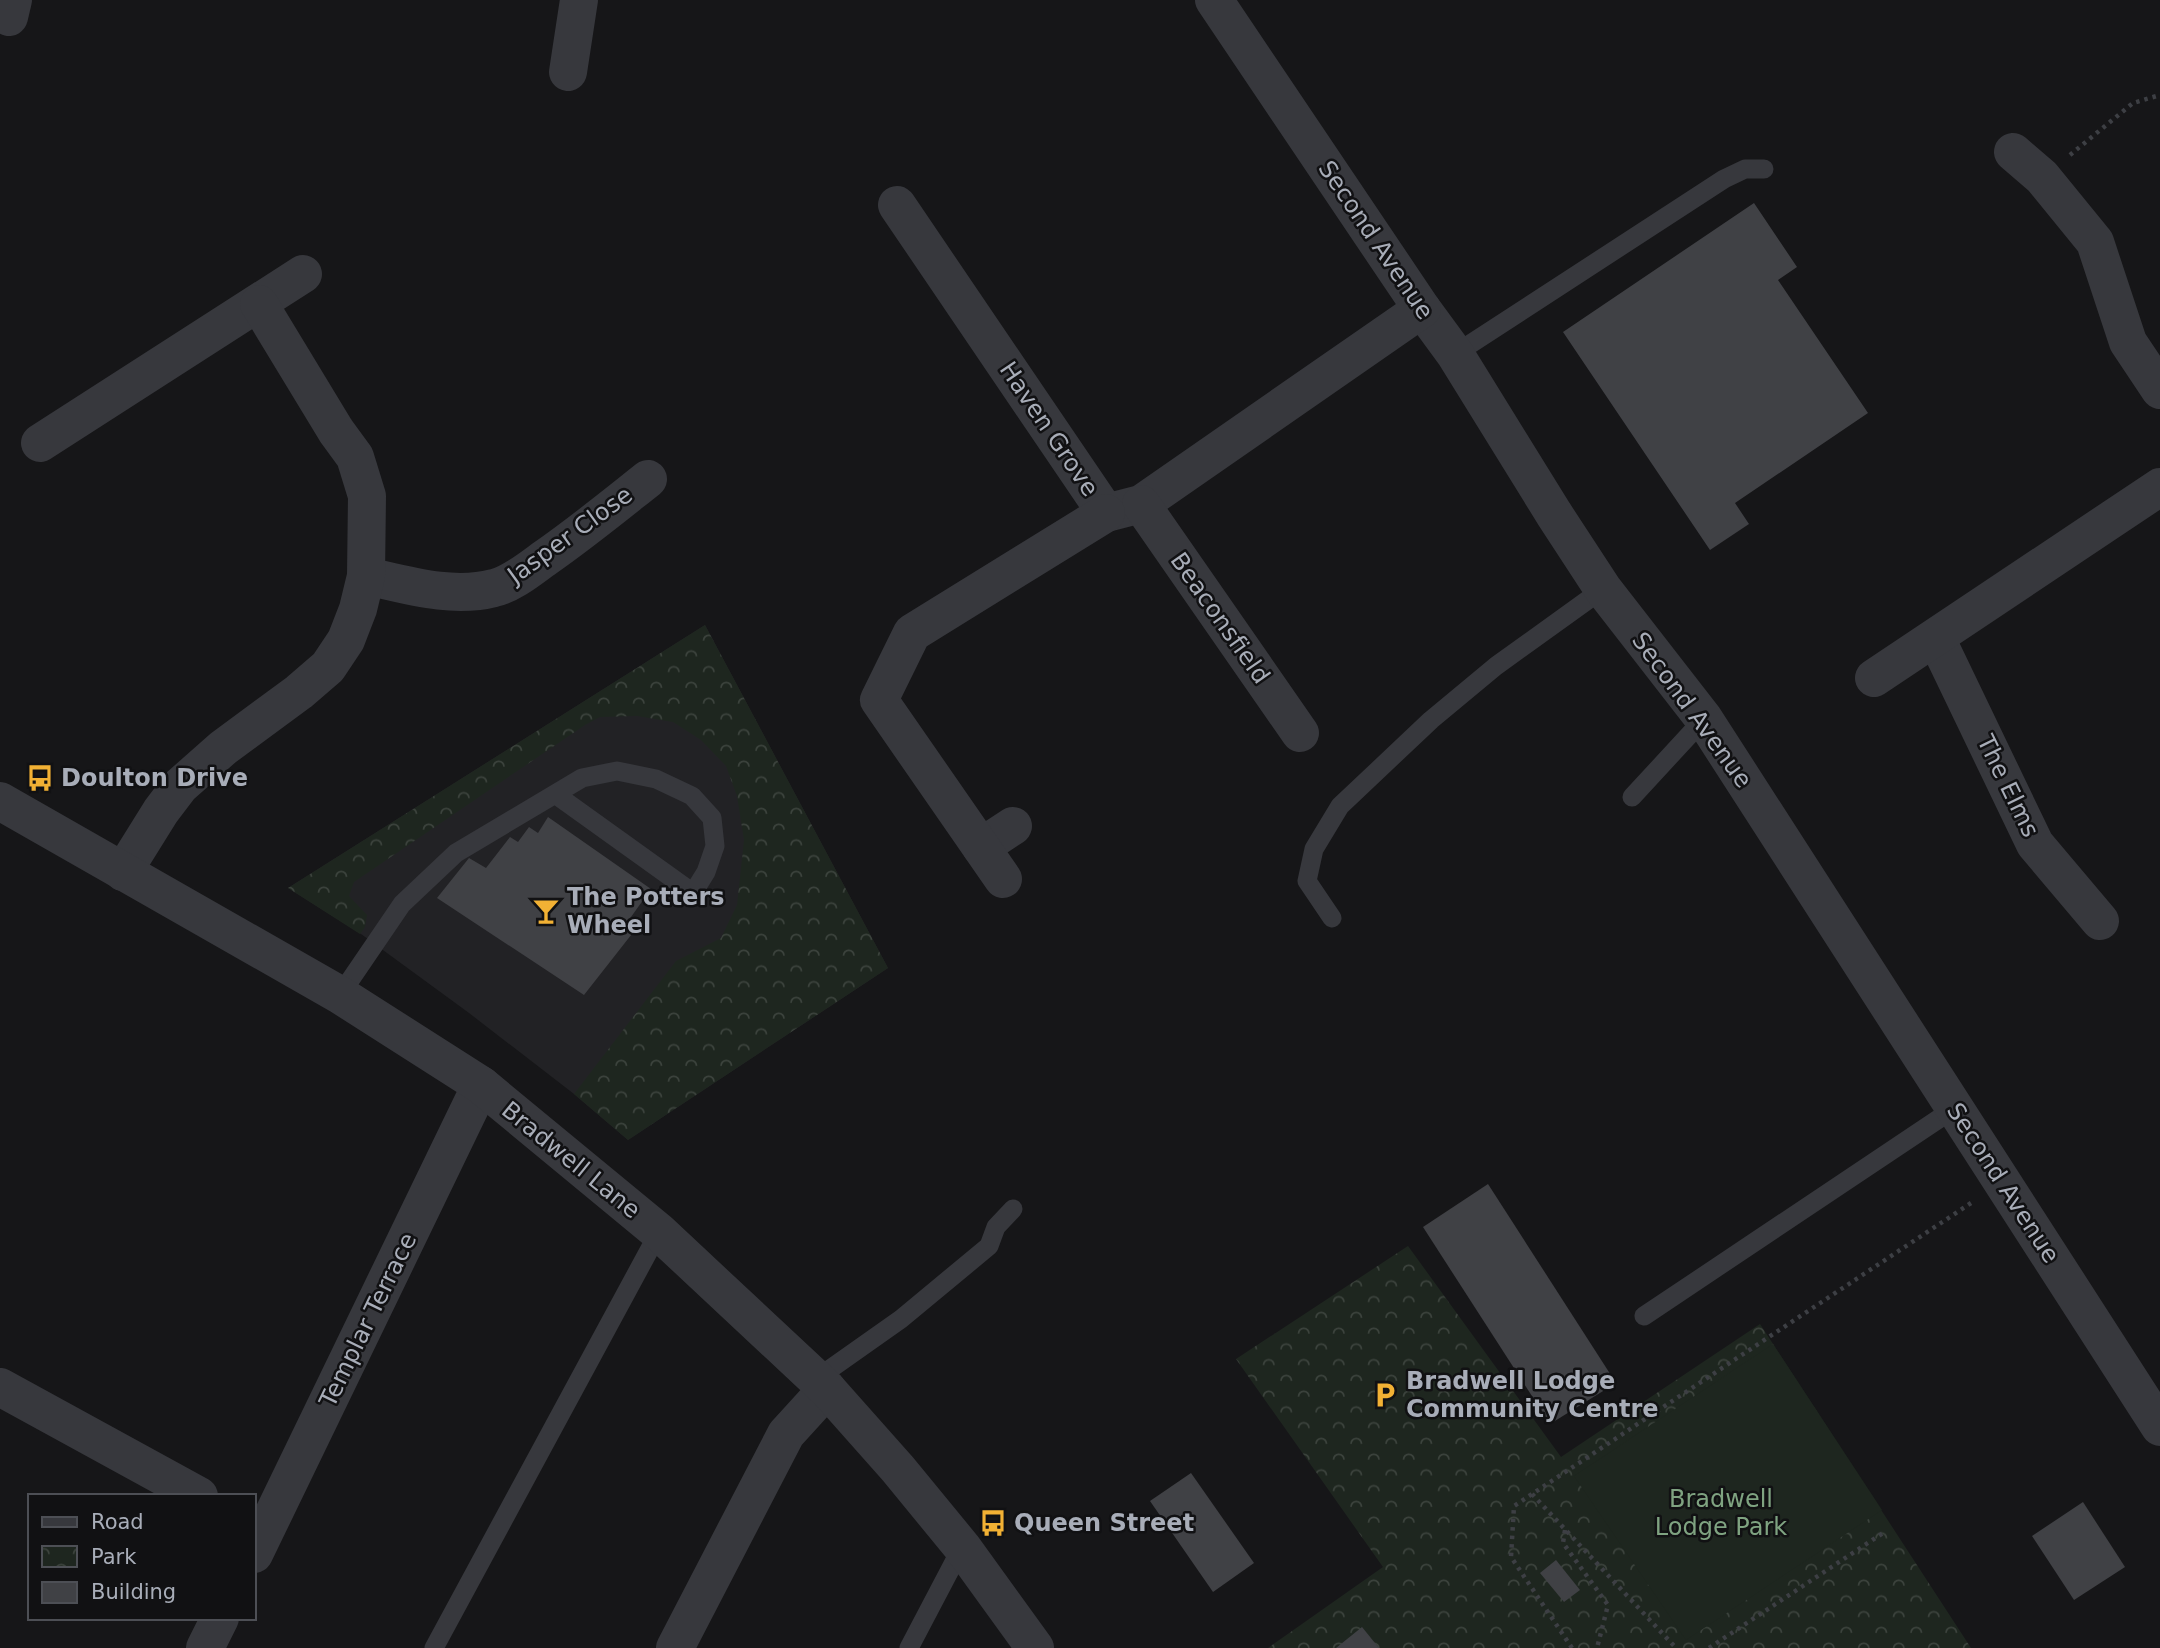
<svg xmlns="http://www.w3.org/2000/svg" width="2160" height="1648" viewBox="0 0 2160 1648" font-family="'DejaVu Sans',sans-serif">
<defs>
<pattern id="park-crowns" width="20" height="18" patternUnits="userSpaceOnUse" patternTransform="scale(1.75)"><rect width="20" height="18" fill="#1e261f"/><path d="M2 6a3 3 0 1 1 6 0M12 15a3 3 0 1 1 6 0" fill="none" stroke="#3c433d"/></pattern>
</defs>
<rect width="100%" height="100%" fill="#161618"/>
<polygon fill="#222225" points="705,625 888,968 628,1140 574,1094 469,1013 361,934 288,888"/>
<g fill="url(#park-crowns)">
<polygon points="705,625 888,968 628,1140 574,1094 676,961 721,938 737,905 744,840 737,796 726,766 701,740 673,722 637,716 600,717 585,725 354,882 349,896 367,915 365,927 360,934 288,888"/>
<polygon points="1408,1246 1561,1457 1760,1324 1971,1648 1268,1648 1383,1567 1236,1359"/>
</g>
<polygon fill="#1e261f" points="1773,1344 1882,1510 1686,1640 1574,1476"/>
<g fill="#404145">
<polygon points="1754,203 1797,267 1778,280 1868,413 1735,503 1749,524 1710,550 1563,332"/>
<polygon points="548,817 651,889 626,924 635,930 584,995 437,898 469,858 486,868 510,837 518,842 529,827 538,833"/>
<polygon points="1488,1184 1616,1383 1550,1424 1423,1227"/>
<polygon points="1191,1473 1254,1563 1213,1592 1150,1501"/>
<polygon points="2083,1502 2125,1567 2074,1600 2032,1536"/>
<polygon points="1556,1560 1580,1590 1564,1602 1540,1573"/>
<polygon points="1362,1627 1379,1648 1336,1648"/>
</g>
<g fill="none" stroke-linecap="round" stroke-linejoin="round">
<g stroke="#3d3f44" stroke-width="4.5" stroke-dasharray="3.5 5" stroke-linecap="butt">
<polyline points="2070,155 2133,103 2160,95"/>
<polyline points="1532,1494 1676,1648"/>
<polyline points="1565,1530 1563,1543 1608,1605 1597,1648"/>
<polyline points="1572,1648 1511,1557 1514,1506 1971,1203"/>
<polyline points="1709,1648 1886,1531"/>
</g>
<g stroke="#37383d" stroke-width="19">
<polyline points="1455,354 1724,179 1745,169 1764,169"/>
<polyline points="1632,797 1704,719"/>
<polyline points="1332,918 1307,881 1314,849 1340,806 1431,720 1496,666 1603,589"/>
<polyline points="340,995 402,904 456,853 582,778 617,771 656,779 692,796 712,818 715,846 706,872 693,893 555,794"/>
<polyline points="1644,1316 1955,1108"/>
<polyline points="816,1379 901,1319 989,1246 996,1227 1013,1209"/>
<polyline points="434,1648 659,1232"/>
<polyline points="909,1648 962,1547"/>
</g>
<g stroke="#37383d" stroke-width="38">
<polyline points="1214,0 1422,309 1455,354 1554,514 1603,589 1704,719 2160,1427"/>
<polyline points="9,17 13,0"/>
<polyline points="568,72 579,0"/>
<polyline points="2013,152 2042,177 2095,242 2128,342 2160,390"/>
<polyline points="897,205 1106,513 1141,504 1422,309"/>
<polyline points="40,443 303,274"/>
<polyline points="1141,504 1300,733"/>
<path d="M366 576C407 585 452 599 494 588 512 584 531 568 545 558 581 533 614 506 648 479"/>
<polyline points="1936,638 2035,844 2100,921"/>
<polyline points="1874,678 2160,487"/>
<polyline points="981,847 1013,826"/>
<polyline points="123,872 161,811 180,786 223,748 299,692 328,667 346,640 358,609 366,576 367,496 355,457 336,431 259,304"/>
<polyline points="1003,879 879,700 912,633 1106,513"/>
<polyline points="0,1387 199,1496"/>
<polyline points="254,1554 481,1085"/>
<polyline points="205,1648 220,1618"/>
<polyline points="675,1648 786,1434 827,1389"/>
</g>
<polyline stroke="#37383d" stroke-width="38" points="0,801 340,995 481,1085 659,1232 827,1389 898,1469 962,1547 1035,1648"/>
</g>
<defs>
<symbol id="bus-bare" viewBox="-9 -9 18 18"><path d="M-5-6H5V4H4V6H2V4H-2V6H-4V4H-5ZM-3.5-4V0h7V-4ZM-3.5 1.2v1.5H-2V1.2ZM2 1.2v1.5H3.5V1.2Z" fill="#f2b134" stroke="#111113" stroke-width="2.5" paint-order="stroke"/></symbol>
<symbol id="bar-bare" viewBox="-9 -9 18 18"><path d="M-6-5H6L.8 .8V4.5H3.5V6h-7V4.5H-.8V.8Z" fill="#f2b134" stroke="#111113" stroke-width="2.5" paint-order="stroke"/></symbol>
<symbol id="parking-bare" viewBox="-9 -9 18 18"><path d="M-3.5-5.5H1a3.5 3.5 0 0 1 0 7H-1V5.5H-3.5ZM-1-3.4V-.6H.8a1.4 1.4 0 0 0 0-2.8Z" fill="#f2b134" stroke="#111113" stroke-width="2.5" paint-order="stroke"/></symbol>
</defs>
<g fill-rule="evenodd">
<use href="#bus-bare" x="21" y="759" width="38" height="38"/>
<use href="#bar-bare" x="527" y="892" width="38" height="38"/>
<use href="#parking-bare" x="1366" y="1376" width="38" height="38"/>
<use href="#bus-bare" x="974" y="1504" width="38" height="38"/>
</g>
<g text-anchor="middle" stroke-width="5" stroke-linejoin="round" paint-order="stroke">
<g font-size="24" fill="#a8adb8" stroke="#111113">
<text transform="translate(1376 240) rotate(56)" y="8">Second Avenue</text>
<text transform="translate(1049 429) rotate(56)" y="8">Haven Grove</text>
<text transform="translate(570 535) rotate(-36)" y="8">Jasper Close</text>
<text transform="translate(1220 618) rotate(55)" y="8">Beaconsfield</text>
<text transform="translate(1692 710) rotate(54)" y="8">Second Avenue</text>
<text transform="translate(2008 786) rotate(64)" y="8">The Elms</text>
<text transform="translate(571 1160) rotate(39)" y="8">Bradwell Lane</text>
<text transform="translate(2003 1183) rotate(57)" y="8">Second Avenue</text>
<text transform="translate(368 1320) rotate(-64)" y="8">Templar Terrace</text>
</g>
<g font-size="24" font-weight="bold" fill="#a8adb8" stroke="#111113" text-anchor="start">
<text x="61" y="786">Doulton Drive</text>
<text x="567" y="905">The Potters<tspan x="567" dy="28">Wheel</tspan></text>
<text x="1406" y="1389">Bradwell Lodge<tspan x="1406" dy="28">Community Centre</tspan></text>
<text x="1014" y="1531">Queen Street</text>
</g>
<g font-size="24" fill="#7fa381" stroke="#111113">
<text x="1721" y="1507">Bradwell<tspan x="1721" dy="28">Lodge Park</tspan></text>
</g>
</g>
<rect x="28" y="1494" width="228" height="126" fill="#111113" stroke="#4d4f55" stroke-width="2"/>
<rect x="42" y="1517" width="35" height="10" fill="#37383d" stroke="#4d4f55" stroke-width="2"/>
<text x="91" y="1529" font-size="21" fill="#a8adb8">Road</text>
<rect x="42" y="1546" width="35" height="21" fill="url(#park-crowns)" stroke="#4d4f55" stroke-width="2"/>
<text x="91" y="1564" font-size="21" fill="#a8adb8">Park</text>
<rect x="42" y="1582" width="35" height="21" fill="#404145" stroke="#4d4f55" stroke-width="2"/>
<text x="91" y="1599" font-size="21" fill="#a8adb8">Building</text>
</svg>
